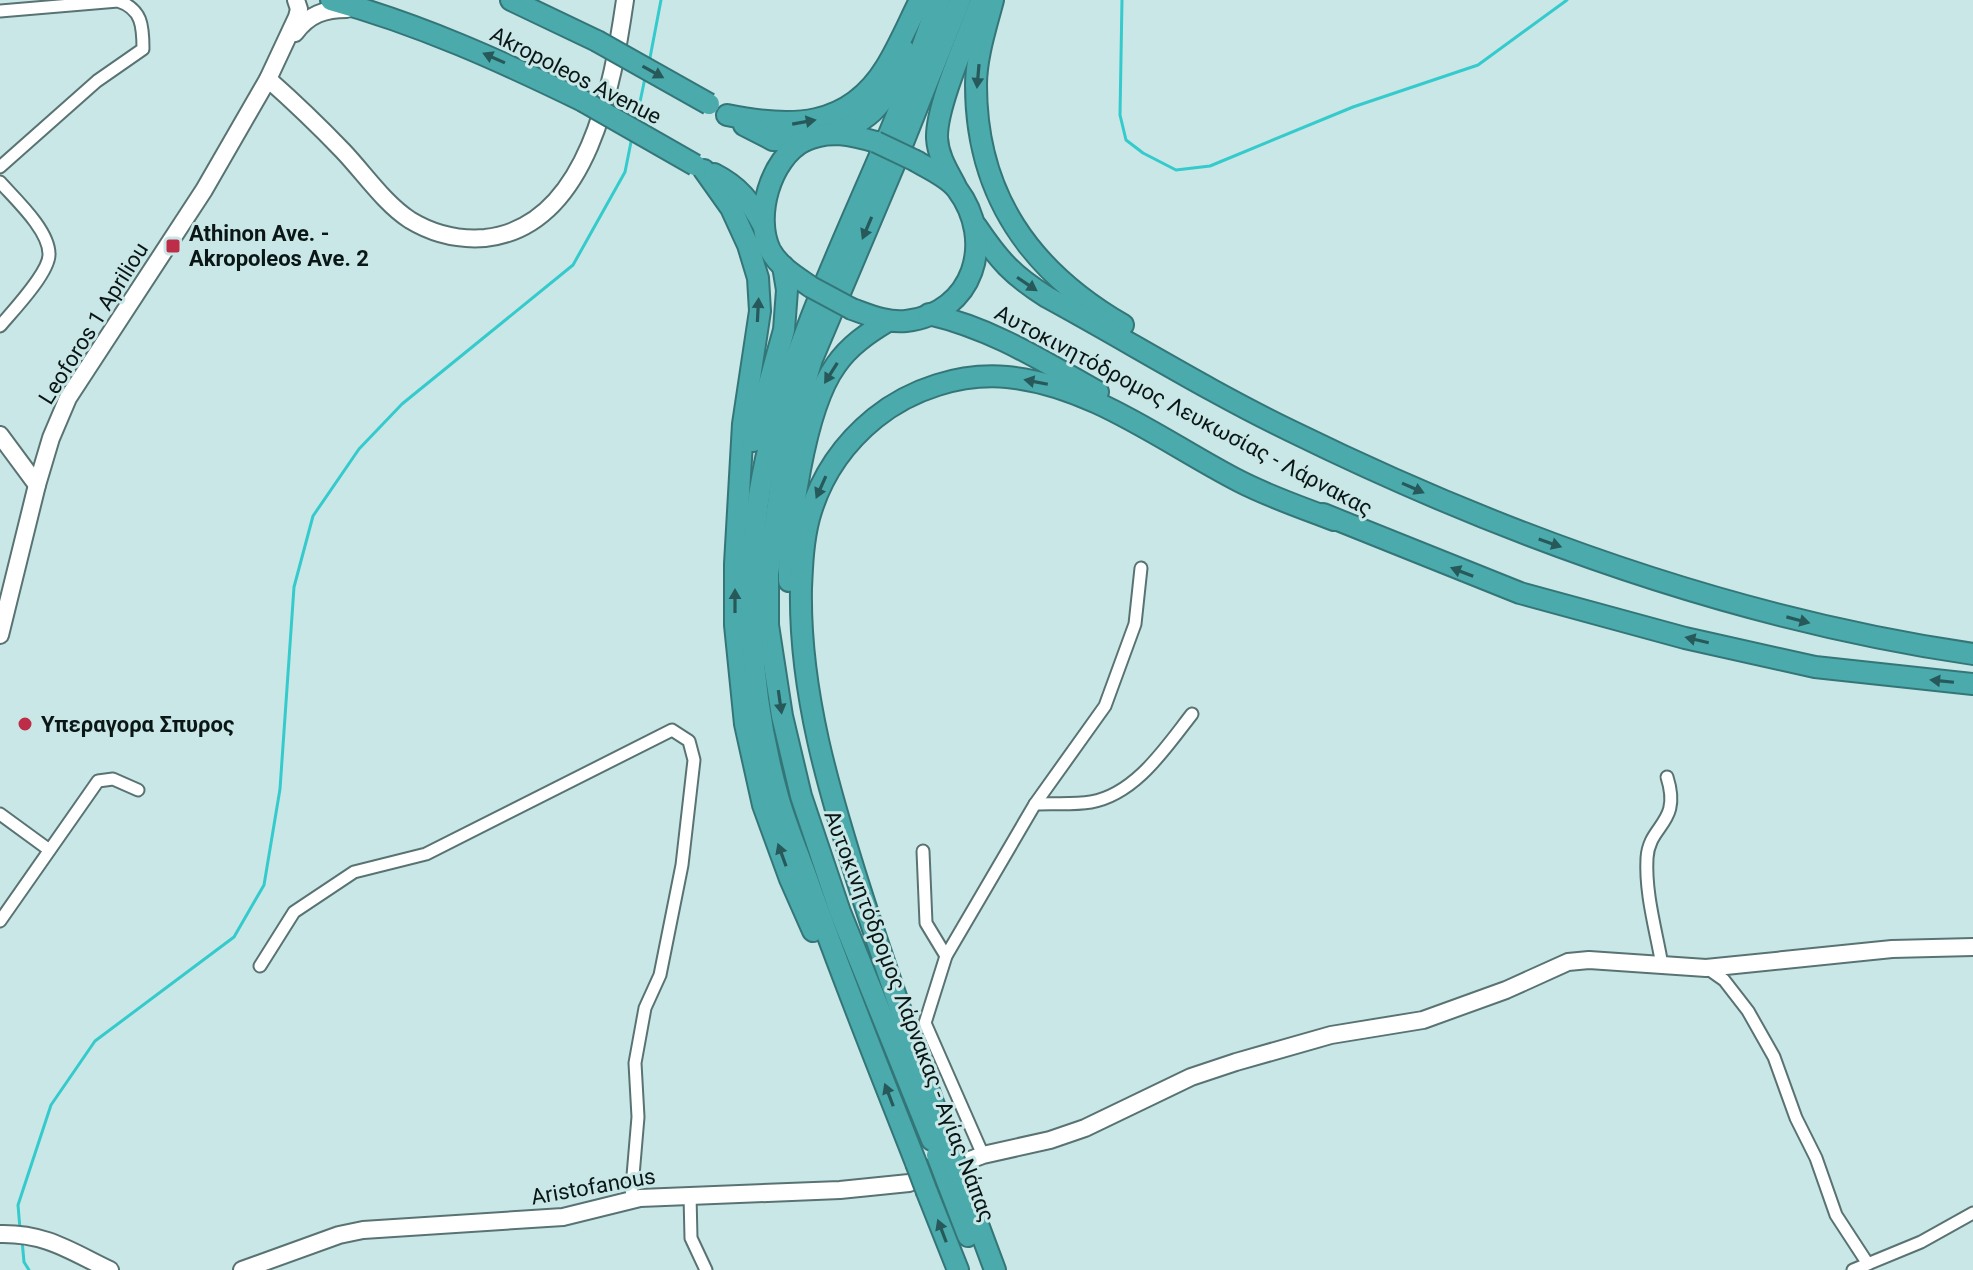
<svg xmlns="http://www.w3.org/2000/svg" width="1973" height="1270" viewBox="0 0 1973 1270" font-family="Roboto,sans-serif">
<rect width="100%" height="100%" fill="#c9e7e7"/>
<g fill="none" stroke-linecap="round" stroke-linejoin="round">
<g stroke="#35cacc" stroke-width="3">
<polyline points="1122,0 1120,115 1126,140 1143,153 1176,170 1210,166 1353,107 1478,65 1567,0"/>
<polyline points="649,63 661,0"/>
<polyline points="636,121 645,78"/>
<polyline points="20,1229 18,1205 51,1105 95,1041 234,937 264,885 280,789 294,587 313,516 359,449 402,404 573,265 625,172 632,137"/>
<polyline points="22,1240 24,1262 29,1270"/>
</g>
<defs>
<g id="street">
<path d="M0 11 118 1C142 9 143 26 143 49L97 81 0 167"/>
<path d="M0 182C15 199 49 230 49 254 50 272 12 312 0 326"/>
<path d="M1035 804C1053 803 1073 805 1091 802 1136 794 1166 747 1192 714"/>
<polyline points="0,814 48,849"/>
<polyline points="923,851 926,923 946,956"/>
<polyline points="0,921 98,781 113,779 138,790"/>
<path d="M1662 965C1656 930 1645 894 1647 858 1649 824 1682 824 1667 777"/>
<polyline points="260,966 294,912 354,872 426,854 672,730 689,741 694,760 682,865 660,975 645,1008 635,1063 638,1117 631,1199"/>
<polyline points="1707,968 1724,980 1748,1011 1774,1057 1796,1118 1816,1158 1836,1215 1868,1264"/>
<polyline points="983,1155 925,1023 946,956 1035,804 1105,706 1135,624 1141,568"/>
<polyline points="690,1195 691,1238 706,1270"/>
<polyline points="1853,1270 1921,1242 1973,1213"/>
</g>
<g id="secondary">
<path d="M295 33C309 14 325 9 347 9"/>
<path d="M268 79C294 102 319 126 343 151 364 173 384 203 410 220 433 234 459 240 485 238 589 227 613 83 625 0"/>
<polyline points="0,435 37,485"/>
<polyline points="0,635 37,485 51,438 68,398 204,190 268,79 297,17 299,9 296,0"/>
<path d="M0 1234C46 1233 70 1251 110 1270"/>
<polyline points="242,1270 339,1235 363,1230 563,1217 640,1198 840,1190 909,1183 983,1155 1050,1140 1085,1128 1191,1077 1236,1062 1331,1035 1423,1020 1506,990 1568,962 1589,960 1706,968 1892,949 1973,947"/>
</g>
<g id="highway">
<path d="M331 0C419 24 501 61 583 101"/>
<polyline points="511,0 597,41"/>
<path d="M993 0C986 27 976 57 976 85 976 195 1030 271 1123 325"/>
<path d="M727 115C790 128 848 129 886 67 899 46 909 22 920 0"/>
<polyline points="744,125 773,140 804,141"/>
<path d="M836 132C879 118 891 92 905 51"/>
<polyline points="704,170 731,208 748,245 758,278 760,311 743,424 735,564 735,625 745,724 763,805 790,879 813,931"/>
<path d="M714 174C738 186 751 202 763 225"/>
<path d="M955 185C947 170 938 156 937 138 936 105 969 34 981 0"/>
<path d="M976 226C999 260 1012 275 1047 297 1128 341 1208 391 1291 431 1507 537 1735 619 1973 654"/>
<path d="M811 287C797 277 779 267 770 250 754 217 770 159 804 141 829 129 852 135 876 142"/>
<path d="M852 309C869 315 887 323 906 321 974 313 996 241 957 189 948 177 929 169 916 161"/>
<path d="M929 314C993 329 1041 360 1098 392"/>
<polyline points="753,441 784,330 787,290 783,266"/>
<polyline points="1323,514 1520,593 1685,638 1815,667 1973,684"/>
<path d="M789 581C788 526 804 409 836 365 849 346 868 333 888 321"/>
<polyline points="932,1140 840,912 801,796 782,716 768,625 768,574 786,446 812,359 894,165 960,0"/>
<path d="M950 1150C919 1063 888 977 860 889 829 791 799 692 801 588 802 565 803 541 809 518 820 478 843 444 875 418 911 389 960 373 1007 377 1092 385 1165 443 1239 481 1270 497 1303 508 1334 520"/>
<path d="M916 1163C880 1071 843 980 810 887 800 858 788 830 779 800 747 687 741 556 770 442 798 334 847 234 890 132 908 89 923 44 939 0"/>
<polyline points="961,1179 995,1270"/>
<polyline points="948,1184 968,1236"/>
<polyline points="927,1192 958,1270"/>
</g>
</defs>
<use href="#street" stroke="#597373" stroke-width="15"/>
<use href="#secondary" stroke="#597373" stroke-width="20"/>
<use href="#highway" stroke="#347678" stroke-width="24"/>
<use href="#street" stroke="#fff" stroke-width="11"/>
<use href="#secondary" stroke="#fff" stroke-width="16"/>
<use href="#highway" stroke="#4aaaac" stroke-width="20"/>
<defs>
<g id="highway-bridge">
<polyline points="597,41 709,104"/>
<polyline points="583,101 695,165"/>
<polyline points="876,142 916,161"/>
<polyline points="811,287 852,309"/>
<polyline points="950,1150 961,1179"/>
<polyline points="937,1155 948,1184"/>
<polyline points="916,1163 927,1192"/>
</g>
</defs>
<use href="#highway-bridge" stroke="#347678" stroke-width="24" stroke-linecap="butt"/>
<use href="#highway-bridge" stroke="#4aaaac" stroke-width="20"/>
</g>
<defs><path id="oneway-solid" d="M-6-.8H1V-3.2L6.5 0L1 3.2V.8H-6Z" transform="scale(2)"/></defs>
<g fill="#27595a">
<use href="#oneway-solid" transform="translate(494 58) rotate(-156)"/>
<use href="#oneway-solid" transform="translate(653 72) rotate(29)"/>
<use href="#oneway-solid" transform="translate(978 76) rotate(95)"/>
<use href="#oneway-solid" transform="translate(804 122) rotate(-10)"/>
<use href="#oneway-solid" transform="translate(867 228) rotate(113)"/>
<use href="#oneway-solid" transform="translate(1027 284) rotate(34)"/>
<use href="#oneway-solid" transform="translate(758 310) rotate(-87)"/>
<use href="#oneway-solid" transform="translate(831 373) rotate(122)"/>
<use href="#oneway-solid" transform="translate(1036 382) rotate(-169)"/>
<use href="#oneway-solid" transform="translate(821 487) rotate(114)"/>
<use href="#oneway-solid" transform="translate(1413 488) rotate(24)"/>
<use href="#oneway-solid" transform="translate(1550 543) rotate(19)"/>
<use href="#oneway-solid" transform="translate(1462 572) rotate(-159)"/>
<use href="#oneway-solid" transform="translate(735 601) rotate(-90)"/>
<use href="#oneway-solid" transform="translate(1798 620) rotate(15)"/>
<use href="#oneway-solid" transform="translate(1697 640) rotate(-167)"/>
<use href="#oneway-solid" transform="translate(1942 681) rotate(-174)"/>
<use href="#oneway-solid" transform="translate(780 702) rotate(82)"/>
<use href="#oneway-solid" transform="translate(782 855) rotate(-110)"/>
<use href="#oneway-solid" transform="translate(889 1095) rotate(-111)"/>
<use href="#oneway-solid" transform="translate(942 1231) rotate(-111)"/>
</g>
<g fill="#be2d47" stroke="#c9e7e7" stroke-width="3">
<rect x="165" y="238" width="16" height="16" rx="4"/>
<circle cx="25" cy="724" r="8"/>
</g>
<g text-anchor="middle" stroke-width="6" stroke-linejoin="round" paint-order="stroke">
<g font-size="22" fill="#0b1616" stroke="#c9e7e7">
<text transform="translate(576 75) rotate(27)" y="8">Akropoleos Avenue</text>
<text transform="translate(93 323) rotate(-58)" y="8">Leoforos 1 Apriliou</text>
<text transform="translate(1184 410) rotate(28)" y="8">Αυτοκινητόδρομος Λευκωσίας - Λάρνακας</text>
<text transform="translate(910 1016) rotate(69)" y="8">Αυτοκινητόδρομος Λάρνακας - Αγίας Νάπας</text>
<text transform="translate(593 1186) rotate(-10)" y="8">Aristofanous</text>
</g>
<g font-size="22" font-weight="bold" fill="#0b1616" stroke="#c9e7e7" text-anchor="start">
<text x="189" y="241">Athinon Ave. -<tspan x="189" dy="25">Akropoleos Ave. 2</tspan></text>
<text x="41" y="732">Υπεραγορα Σπυρος</text>
</g>
</g>
</svg>
